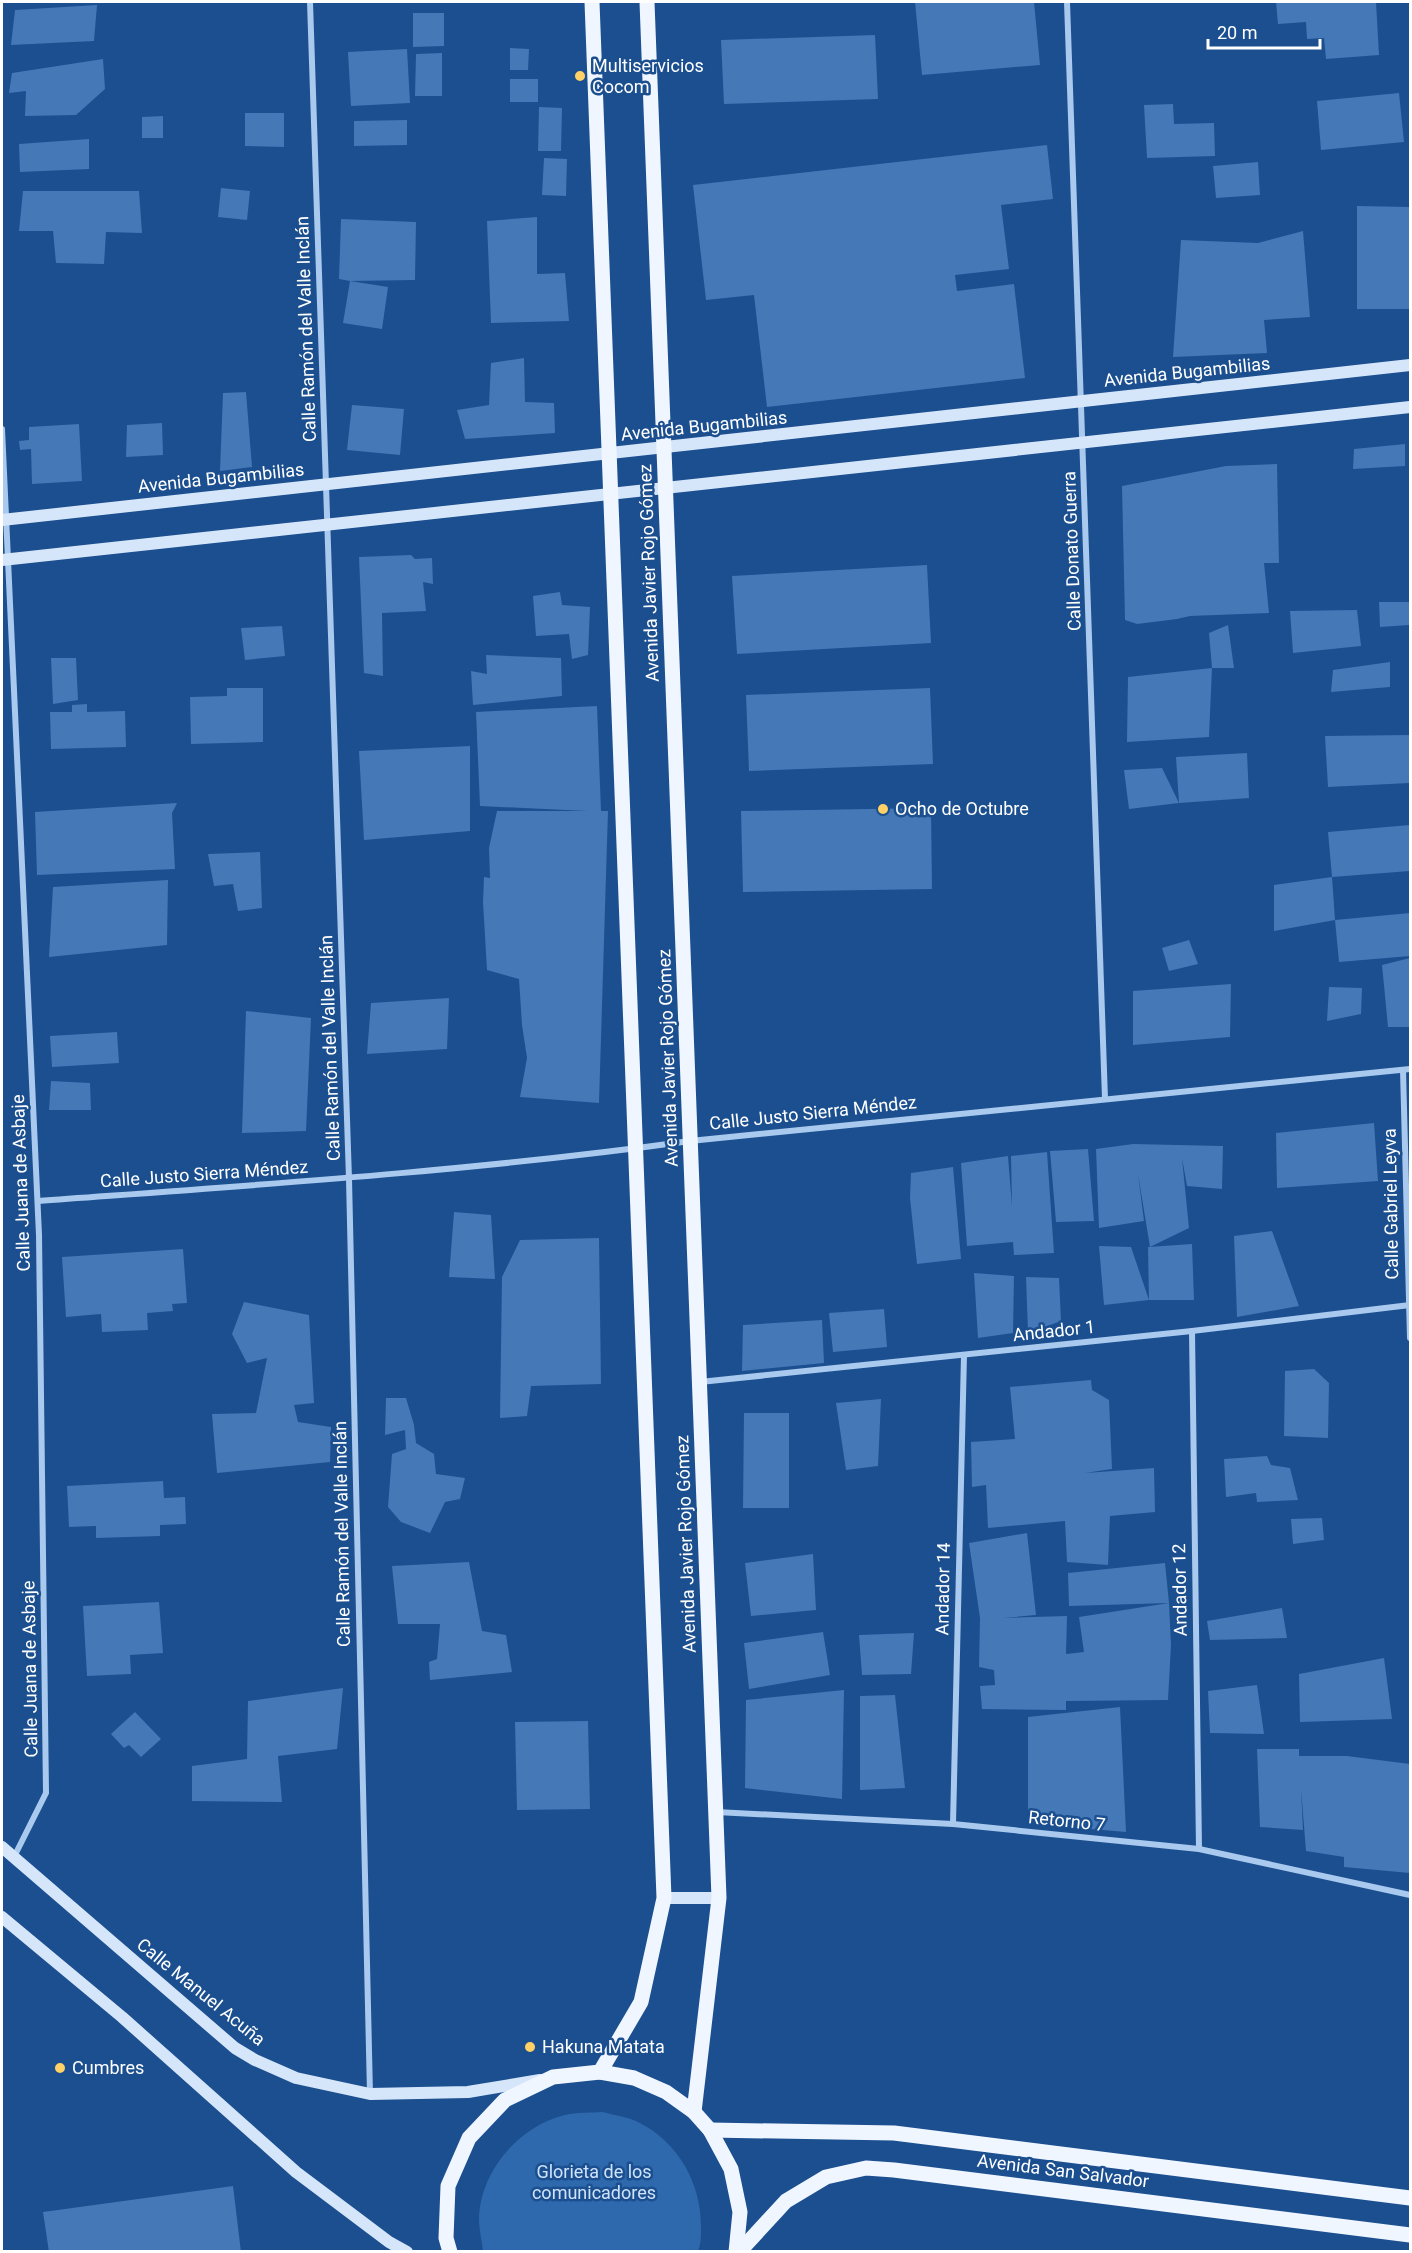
<svg xmlns="http://www.w3.org/2000/svg" width="1412" height="2253" viewBox="0 0 1412 2253" font-family="Roboto,sans-serif">
<rect width="100%" height="100%" fill="#1b4f8f"/>
<path fill="#2e69ad" d="M602 2112C614 2115 628 2117 638 2122 679 2142 702 2185 701 2229 701 2237 701 2244 698 2251H483C482 2241 479 2230 479 2219 480 2171 519 2126 565 2115 577 2112 590 2113 602 2112Z"/>
<g fill="#4478b7">
<polygon points="915,2 1034,2 1040,65 922,75"/>
<polygon points="1276,2 1376,2 1379,55 1326,59 1324,38 1307,39 1306,22 1278,24"/>
<polygon points="97,5 94,41 11,45 15,10"/>
<polygon points="413,13 444,13 444,46 413,47"/>
<polygon points="875,35 878,99 724,104 721,40"/>
<polygon points="510,48 529,49 528,70 510,70"/>
<polygon points="407,49 410,103 351,106 348,52"/>
<polygon points="442,53 442,96 415,96 416,54"/>
<polygon points="103,59 105,89 76,115 25,116 26,91 9,93 12,73"/>
<rect x="510" y="79" width="28" height="23"/>
<polygon points="1399,93 1404,142 1321,150 1317,101"/>
<polygon points="1173,104 1174,124 1214,123 1215,156 1147,158 1144,105"/>
<polygon points="539,107 562,108 561,151 538,151"/>
<polygon points="245,113 284,113 284,147 245,146"/>
<polygon points="163,116 163,138 142,138 142,117"/>
<polygon points="407,120 407,145 354,146 354,121"/>
<polygon points="89,139 89,169 20,172 19,144"/>
<polygon points="1047,145 1053,199 1001,205 1009,269 955,275 957,291 1014,284 1025,378 767,407 754,295 706,300 693,185"/>
<polygon points="544,158 567,159 566,196 542,195"/>
<polygon points="1258,162 1260,195 1216,198 1213,166"/>
<polygon points="221,188 250,191 247,220 218,217"/>
<polygon points="23,191 139,191 142,233 106,232 104,264 56,263 53,231 19,231"/>
<polygon points="1357,206 1410,207 1410,309 1357,309"/>
<polygon points="537,217 537,274 565,273 569,321 491,323 487,221"/>
<polygon points="341,219 416,222 415,280 350,281 388,287 382,329 343,323 350,281 339,279"/>
<polygon points="1303,231 1310,317 1264,320 1267,353 1173,357 1181,240 1258,243"/>
<polygon points="524,358 525,402 554,403 555,433 465,439 457,410 489,405 491,363"/>
<polygon points="246,392 252,467 220,471 223,393"/>
<polygon points="352,405 404,409 400,455 347,450"/>
<polygon points="162,423 163,455 126,457 127,425"/>
<polygon points="79,424 82,481 32,484 31,449 20,450 19,441 29,440 29,427"/>
<polygon points="1405,444 1405,466 1353,469 1354,449"/>
<polygon points="1277,464 1279,563 1264,563 1269,613 1190,616 1177,619 1137,624 1125,620 1122,486 1226,466"/>
<polygon points="411,555 415,559 432,558 433,584 423,582 426,611 382,613 383,676 364,673 359,557"/>
<polygon points="927,565 931,643 737,654 732,576"/>
<polygon points="560,592 562,605 590,607 588,655 572,659 569,634 536,636 533,596"/>
<polygon points="1379,602 1409,602 1409,625 1380,627"/>
<polygon points="1357,610 1361,646 1293,653 1290,611"/>
<polygon points="1228,625 1234,668 1212,668 1209,633"/>
<polygon points="282,626 285,656 245,660 241,628"/>
<polygon points="486,655 561,658 562,696 473,705 471,671 487,674"/>
<polygon points="51,658 76,658 78,700 53,704"/>
<polygon points="1390,662 1390,687 1331,692 1333,670"/>
<polygon points="1212,668 1209,737 1127,742 1128,677"/>
<polygon points="227,688 263,688 263,742 191,744 190,697 227,696"/>
<polygon points="930,688 933,764 749,771 746,695"/>
<polygon points="87,704 87,712 125,711 126,747 51,749 50,712 72,712 72,705"/>
<polygon points="597,706 601,811 608,811 599,1103 520,1097 527,1058 522,1025 519,979 487,970 483,902 484,877 490,878 489,848 497,811 587,811 480,806 476,712"/>
<polygon points="1410,735 1410,783 1328,787 1325,736"/>
<polygon points="470,746 470,831 364,840 359,751"/>
<polygon points="1247,753 1249,798 1179,803 1176,757"/>
<polygon points="1162,768 1179,803 1129,809 1124,770"/>
<polygon points="177,803 172,813 175,869 37,875 35,812"/>
<polygon points="931,808 932,889 743,892 741,811"/>
<polygon points="1410,825 1410,871 1332,877 1328,832"/>
<polygon points="260,852 262,908 238,911 233,884 214,886 208,854"/>
<polygon points="1332,877 1335,920 1274,931 1274,885"/>
<polygon points="168,880 167,945 49,957 53,887"/>
<polygon points="1410,913 1410,956 1339,962 1335,920"/>
<polygon points="1189,940 1198,964 1169,971 1162,948"/>
<polygon points="1410,958 1410,1027 1388,1027 1382,965"/>
<polygon points="1231,984 1230,1037 1133,1045 1133,991"/>
<polygon points="1329,987 1362,988 1361,1014 1327,1021"/>
<polygon points="449,998 447,1049 367,1054 371,1003"/>
<polygon points="246,1011 311,1018 306,1131 242,1133"/>
<polygon points="117,1032 119,1063 52,1067 50,1036"/>
<polygon points="51,1081 90,1083 91,1110 49,1110"/>
<polygon points="1374,1123 1378,1181 1277,1188 1276,1133"/>
<polygon points="1133,1144 1223,1146 1222,1189 1187,1186 1182,1158 1189,1228 1150,1247 1138,1174 1144,1221 1099,1228 1096,1149"/>
<polygon points="1088,1149 1094,1221 1056,1222 1050,1151"/>
<polygon points="1047,1152 1054,1253 1014,1255 1013,1242 967,1246 961,1163 1008,1156 1012,1206 1011,1156"/>
<polygon points="953,1167 961,1259 917,1264 910,1198 911,1173"/>
<polygon points="454,1212 491,1215 495,1279 449,1277"/>
<polygon points="1272,1231 1299,1306 1237,1317 1234,1236"/>
<polygon points="599,1238 601,1384 531,1386 527,1416 500,1418 502,1277 520,1240"/>
<polygon points="1192,1244 1194,1300 1149,1300 1148,1247"/>
<polygon points="1099,1246 1131,1247 1149,1300 1104,1305"/>
<polygon points="183,1249 187,1303 172,1304 173,1311 147,1313 148,1330 102,1332 101,1314 66,1317 62,1257"/>
<polygon points="974,1273 1014,1276 1013,1333 978,1338"/>
<polygon points="1026,1277 1059,1278 1061,1321 1028,1333"/>
<polygon points="244,1302 309,1315 314,1403 294,1405 298,1422 331,1427 330,1462 217,1473 212,1414 256,1413 267,1358 247,1363 232,1334"/>
<polygon points="884,1309 887,1347 833,1352 829,1313"/>
<polygon points="822,1320 824,1363 742,1371 743,1325"/>
<polygon points="1314,1369 1329,1383 1328,1438 1284,1436 1285,1371"/>
<polygon points="1091,1380 1092,1390 1109,1400 1112,1469 1085,1473 1154,1468 1155,1512 1110,1516 1108,1565 1067,1562 1065,1521 988,1528 986,1485 972,1487 971,1442 1015,1439 1010,1387"/>
<polygon points="386,1398 406,1398 414,1425 416,1443 434,1454 436,1474 465,1478 460,1499 445,1502 430,1533 401,1522 388,1507 392,1454 406,1449 405,1430 385,1435"/>
<polygon points="881,1399 878,1466 846,1470 836,1403"/>
<polygon points="744,1413 789,1413 789,1508 743,1508"/>
<polygon points="1267,1456 1271,1465 1290,1468 1298,1500 1257,1502 1256,1493 1226,1497 1224,1459"/>
<polygon points="163,1481 164,1498 185,1497 186,1524 160,1525 160,1536 96,1538 96,1526 69,1527 67,1486"/>
<polygon points="1322,1518 1324,1540 1293,1544 1291,1519"/>
<polygon points="1027,1533 1036,1615 1003,1618 1067,1616 1066,1654 1084,1652 1079,1617 1169,1603 1171,1645 1168,1700 1066,1701 1066,1710 982,1709 980,1686 995,1685 994,1670 979,1667 980,1618 969,1543"/>
<polygon points="813,1554 816,1610 751,1616 745,1563"/>
<polygon points="469,1562 482,1631 506,1635 512,1672 430,1680 429,1662 437,1659 440,1624 398,1624 392,1566"/>
<polygon points="1165,1563 1169,1603 1069,1606 1068,1573"/>
<polygon points="159,1602 163,1653 130,1655 131,1674 87,1676 83,1606"/>
<polygon points="1282,1608 1287,1638 1210,1640 1207,1621"/>
<polygon points="823,1632 830,1675 749,1689 744,1643"/>
<polygon points="914,1633 911,1674 862,1675 859,1635"/>
<polygon points="1384,1658 1392,1719 1300,1722 1299,1674"/>
<polygon points="1257,1685 1264,1734 1210,1733 1208,1691"/>
<polygon points="343,1688 337,1749 278,1756 282,1802 192,1801 192,1766 247,1759 248,1701"/>
<polygon points="844,1690 842,1799 745,1788 746,1700"/>
<polygon points="895,1695 905,1788 860,1790 860,1696"/>
<polygon points="1120,1707 1126,1832 1054,1826 1052,1817 1028,1818 1028,1717"/>
<polygon points="135,1712 161,1739 141,1757 129,1745 124,1748 111,1734"/>
<polygon points="588,1721 590,1809 517,1810 515,1722"/>
<polygon points="1257,1749 1299,1749 1299,1756 1347,1756 1410,1764 1410,1873 1344,1867 1344,1857 1306,1851 1301,1789 1303,1830 1260,1827"/>
<polygon points="233,2186 241,2252 49,2252 43,2212"/>
</g>
<g fill="none" stroke-linecap="round" stroke-linejoin="round">
<g stroke="#a9c9ee" stroke-width="6">
<polyline points="310,2 349,1179 370,2094"/>
<polyline points="1067,2 1105,1099"/>
<polyline points="2,429 39,1235 46,1793 14,1857"/>
<polyline points="1403,1070 1410,1338"/>
<path d="M38 1201C256 1185 474 1171 690 1141L1410 1069"/>
<polyline points="1192,1331 1199,1849"/>
<polyline points="700,1382 1192,1331 1410,1305"/>
<polyline points="716,1812 953,1824 1199,1849 1410,1895"/>
<polyline points="953,1824 964,1355"/>
</g>
<g stroke="#d6e6fa" stroke-width="12">
<polyline points="2,520 1410,365"/>
<polyline points="2,560 1410,407"/>
<polyline points="2,1847 235,2048 255,2060 296,2078 370,2094 468,2092 540,2080"/>
<polyline points="664,1898 719,1898"/>
<polyline points="2,1917 122,2017 296,2172 389,2242 407,2252"/>
</g>
<g stroke="#f0f6ff" stroke-width="15">
<polyline points="592,2 664,1898 641,2002 600,2072"/>
<polyline points="647,2 719,1898 694,2112"/>
<polyline points="710,2130 894,2133 1410,2198"/>
<polyline points="450,2252 446,2238 448,2186 469,2138 505,2100 553,2077 600,2072 634,2078 666,2092 694,2112 710,2130 731,2169 740,2212 736,2252"/>
<polyline points="739,2252 786,2201 826,2177 866,2168 894,2170 1410,2235"/>
</g>
</g>
<g fill="#ffd166" stroke="#1b4f8f" stroke-width="2">
<circle cx="580" cy="76" r="6"/>
<circle cx="883" cy="809" r="6"/>
<circle cx="530" cy="2047" r="6"/>
<circle cx="60" cy="2068" r="6"/>
</g>
<g text-anchor="middle" stroke-width="5" stroke-linejoin="round" paint-order="stroke">
<g font-size="18" fill="#fff" stroke="#1b4f8f" text-anchor="start">
<text x="592" y="72">Multiservicios<tspan x="592" dy="21">Cocom</tspan></text>
<text x="895" y="815">Ocho de Octubre</text>
<text x="542" y="2053">Hakuna Matata</text>
<text x="72" y="2074">Cumbres</text>
</g>
<g font-size="18" fill="#fff" stroke="#1b4f8f">
<text transform="translate(306 329) rotate(-92)" y="6">Calle Ramón del Valle Inclán</text>
<text transform="translate(1187 372) rotate(-6)" y="6">Avenida Bugambilias</text>
<text transform="translate(704 426) rotate(-6)" y="6">Avenida Bugambilias</text>
<text transform="translate(221 478) rotate(-6)" y="6">Avenida Bugambilias</text>
<text transform="translate(1072 551) rotate(-92)" y="6">Calle Donato Guerra</text>
<text transform="translate(649 573) rotate(-92)" y="6">Avenida Javier Rojo Gómez</text>
<text transform="translate(330 1048) rotate(-92)" y="6">Calle Ramón del Valle Inclán</text>
<text transform="translate(668 1058) rotate(-92)" y="6">Avenida Javier Rojo Gómez</text>
<text transform="translate(813 1113) rotate(-6)" y="6">Calle Justo Sierra Méndez</text>
<text transform="translate(204 1174) rotate(-4)" y="6">Calle Justo Sierra Méndez</text>
<text transform="translate(21 1183) rotate(-92)" y="6">Calle Juana de Asbaje</text>
<text transform="translate(1391 1204) rotate(-91)" y="6">Calle Gabriel Leyva</text>
<text transform="translate(1054 1331) rotate(-6)" y="6">Andador 1</text>
<text transform="translate(342 1534) rotate(-91)" y="6">Calle Ramón del Valle Inclán</text>
<text transform="translate(686 1544) rotate(-92)" y="6">Avenida Javier Rojo Gómez</text>
<text transform="translate(943 1589) rotate(-89)" y="6">Andador 14</text>
<text transform="translate(1180 1590) rotate(-91)" y="6">Andador 12</text>
<text transform="translate(30 1669) rotate(-91)" y="6">Calle Juana de Asbaje</text>
<text transform="translate(1067 1821) rotate(6)" y="6">Retorno 7</text>
<text transform="translate(201 1992) rotate(39)" y="6">Calle Manuel Acuña</text>
<text transform="translate(1063 2171) rotate(7)" y="6">Avenida San Salvador</text>
</g>
<g font-size="18" fill="#cfe3fa" stroke="#1b4f8f">
<text x="594" y="2178">Glorieta de los<tspan x="594" dy="21">comunicadores</tspan></text>
</g>
</g>
<rect width="1412" height="2253" fill="none" stroke="#ffffff" stroke-width="6"/>
<path d="M1208 39v9h112v-9" fill="none" stroke="#ffffff" stroke-width="3"/>
<text x="1217" y="39" font-size="18" fill="#ffffff" stroke="#1b4f8f" stroke-width="4.5" paint-order="stroke">20 m</text>
</svg>
